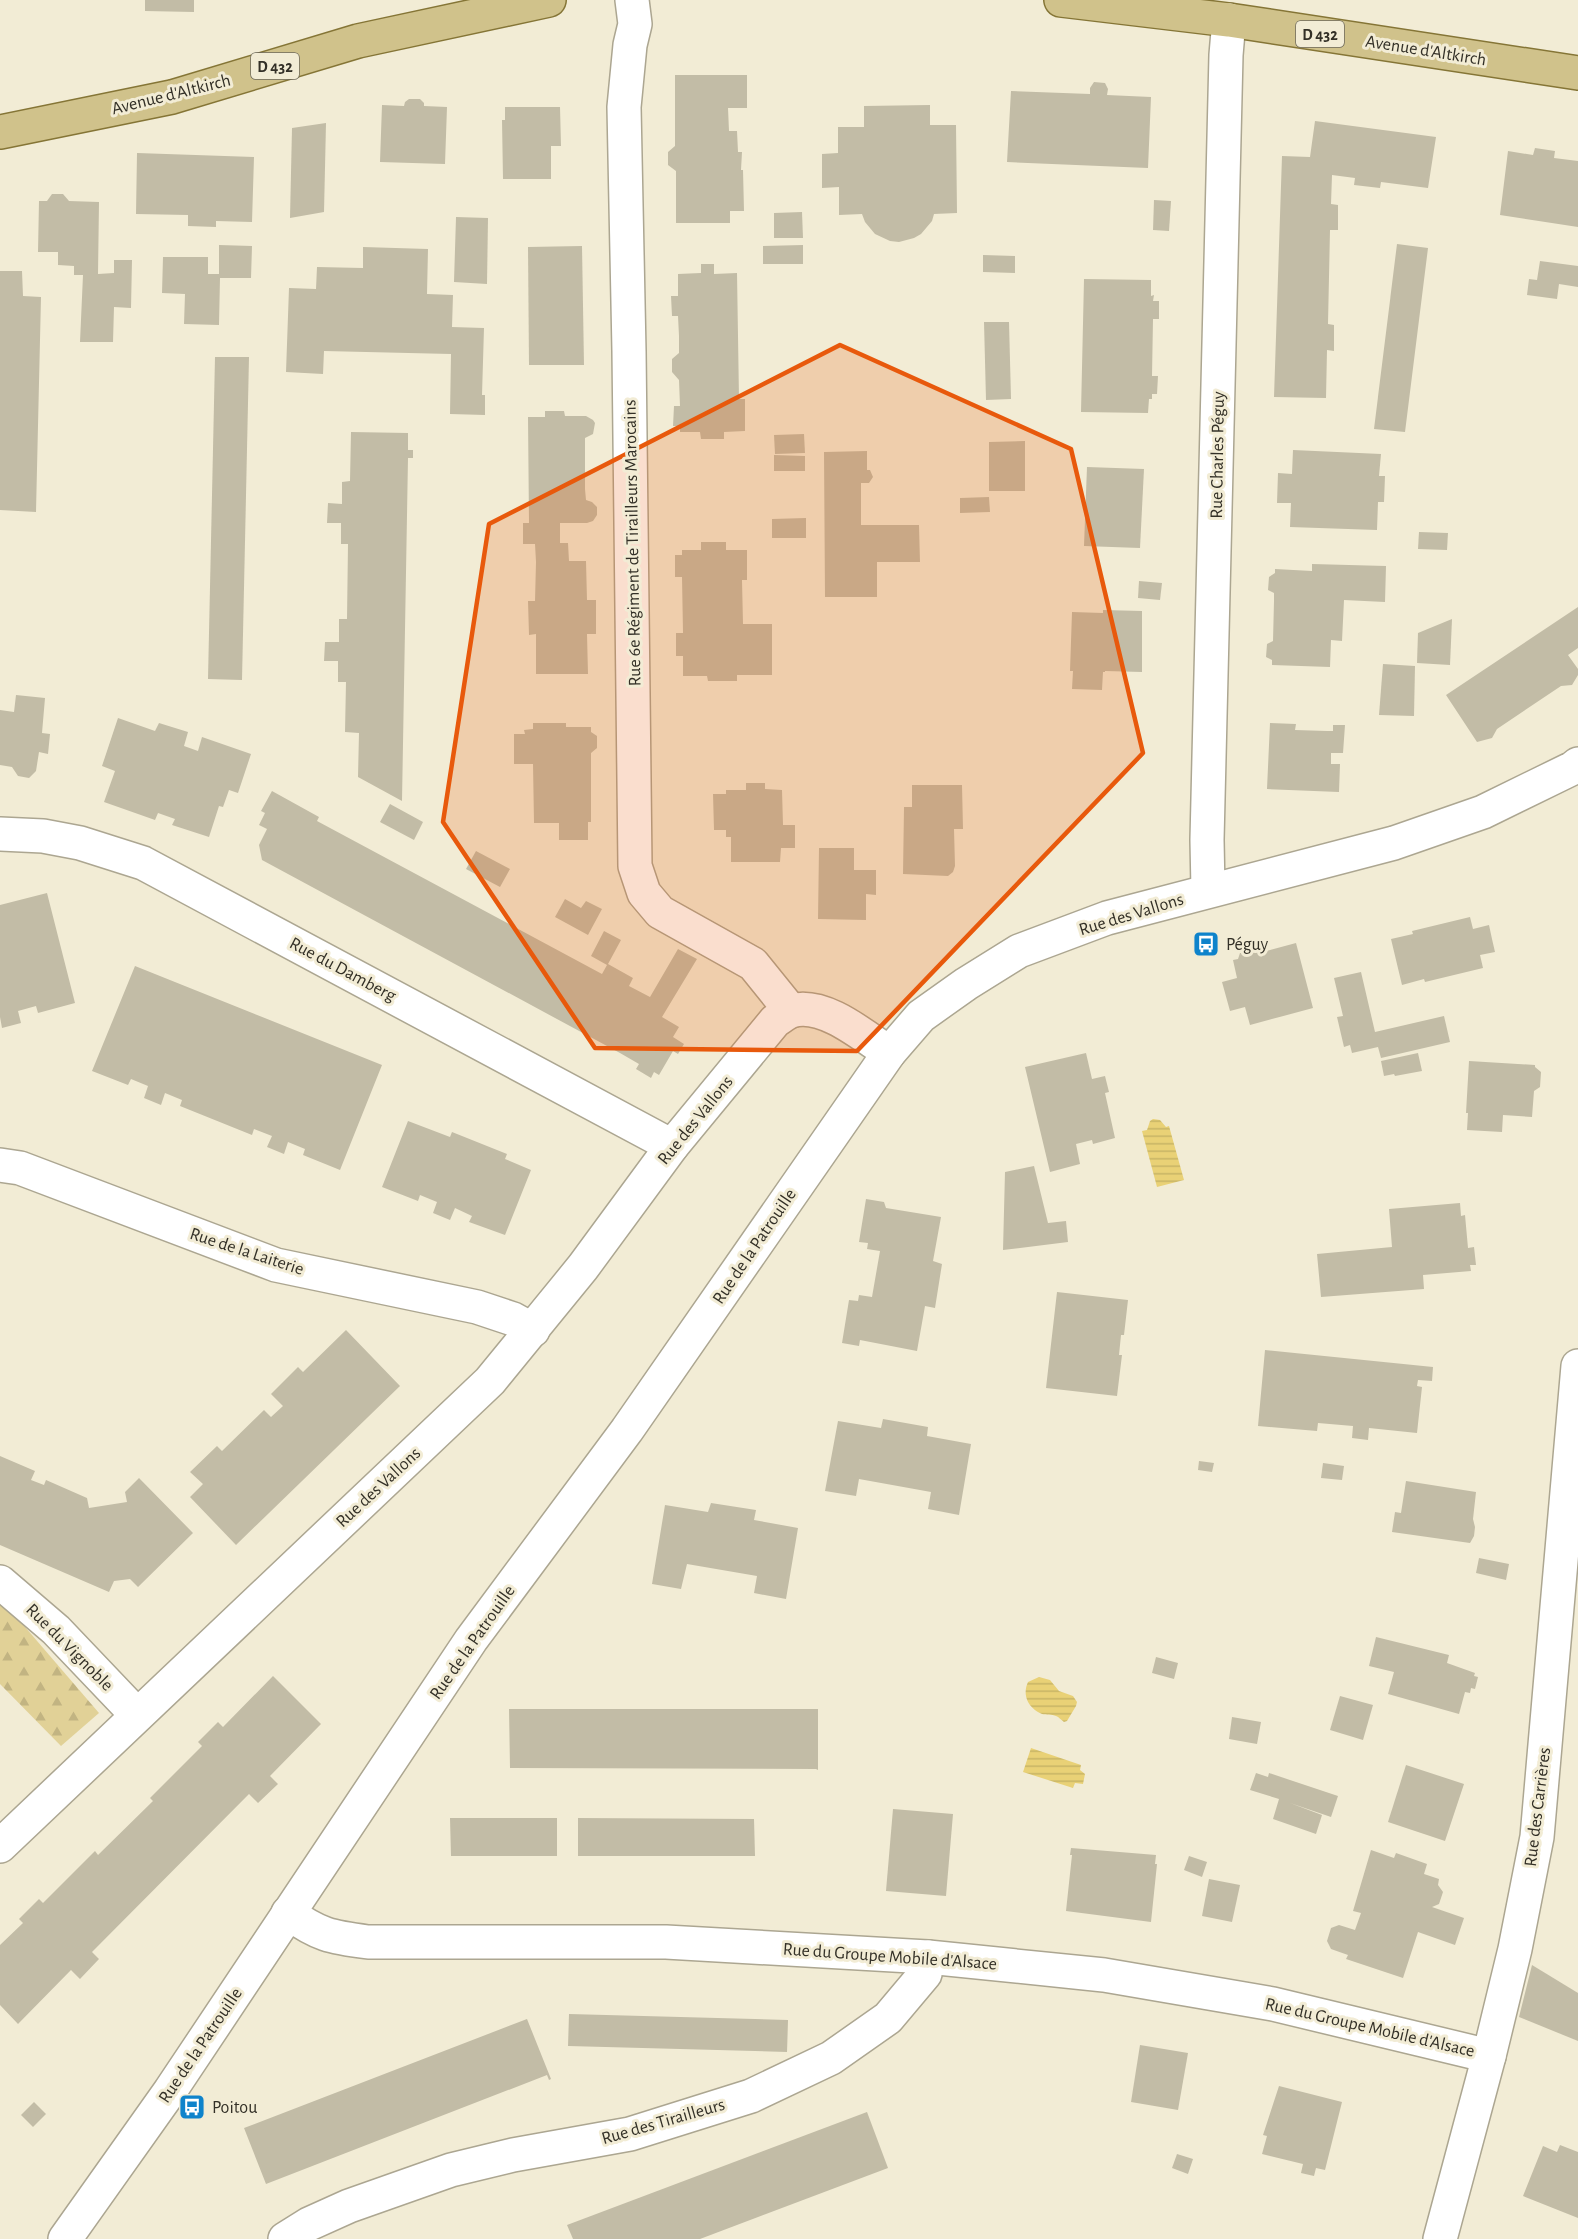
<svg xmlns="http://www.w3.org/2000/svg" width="1578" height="2239" viewBox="0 0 1578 2239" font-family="'Alegreya Sans',sans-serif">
<defs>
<pattern id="forest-firs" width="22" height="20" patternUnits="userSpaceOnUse" patternTransform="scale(1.5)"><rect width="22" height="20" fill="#e1d197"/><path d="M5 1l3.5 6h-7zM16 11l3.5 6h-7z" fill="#c2b482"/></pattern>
<pattern id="water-rules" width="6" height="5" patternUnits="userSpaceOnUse" patternTransform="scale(1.5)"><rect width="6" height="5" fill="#e9d176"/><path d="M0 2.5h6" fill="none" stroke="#c8b466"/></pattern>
</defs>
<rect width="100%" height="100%" fill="#f2ecd5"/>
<polygon fill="url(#forest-firs)" points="0,1603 7,1606 99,1713 61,1746 0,1684"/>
<g fill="url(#water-rules)">
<polygon points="1153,1119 1160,1120 1166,1127 1169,1126 1184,1180 1157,1187 1142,1131 1147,1130 1150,1121"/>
<path d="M1039 1677 1050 1680 1059 1691 1073 1696 1077 1702 1076 1706 1067 1721 1064 1722C1061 1720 1059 1717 1056 1716 1052 1714 1046 1715 1042 1714 1028 1708 1022 1695 1028 1682Z"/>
<polygon points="1031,1748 1081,1765 1080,1770 1085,1774 1083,1784 1075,1783 1073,1788 1023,1772"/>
</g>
<g fill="#c2bca6">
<polygon points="145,0 194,0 194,12 145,11"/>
<polygon points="675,75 747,75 747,108 728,108 729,131 737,131 738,152 742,152 741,170 743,170 744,211 730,211 730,223 676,223 676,171 668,165 668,152 675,146"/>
<polygon points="1094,82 1105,83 1108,89 1107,95 1151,97 1148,168 1007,162 1011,91 1090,94 1090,88"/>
<polygon points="409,99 420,99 424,103 424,106 447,107 445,164 380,162 382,105 404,106 405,102"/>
<polygon points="930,105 930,125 956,125 957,213 934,214 932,221 921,234 914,238 899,242 890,241 875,234 865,222 862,214 839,215 839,187 822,188 822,154 838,153 838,127 864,127 864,106"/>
<polygon points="505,107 560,107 561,146 551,146 551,179 503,179 502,120 505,120"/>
<polygon points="1315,121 1436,137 1428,188 1381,182 1380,188 1354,185 1355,178 1332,175 1331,204 1338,205 1338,230 1330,230 1328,324 1334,325 1334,351 1327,350 1326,398 1274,397 1282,156 1310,157"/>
<polygon points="326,123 324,212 290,218 292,128"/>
<polygon points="1535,148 1555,151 1554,158 1578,161 1578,227 1500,215 1508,151 1533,155"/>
<polygon points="137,153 254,157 252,222 216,221 216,227 188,226 188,215 136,214"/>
<polygon points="52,194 63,194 69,201 99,202 98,274 114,273 114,260 132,260 131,308 114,307 113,342 80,342 83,275 74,275 74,266 58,265 58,252 38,252 39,201 47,201"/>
<polygon points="1154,200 1171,201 1169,231 1153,230"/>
<polygon points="802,212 803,238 774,238 774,213"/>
<polygon points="456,217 488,218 487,284 454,282"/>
<polygon points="1397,244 1428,248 1405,432 1374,429"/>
<polygon points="219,245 252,246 251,278 220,278 219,325 184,324 185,294 162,293 163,257 208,257 208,274 219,274"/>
<polygon points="803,245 803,264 763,264 763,246"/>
<polygon points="582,246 584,365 529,365 528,247"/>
<polygon points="363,247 428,249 427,294 453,295 452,327 484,328 482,395 485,395 485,415 450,414 451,354 324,351 323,374 286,372 289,288 316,289 317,267 363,268"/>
<polygon points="983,255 1015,256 1015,273 983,272"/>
<polygon points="1540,261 1578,266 1578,287 1559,284 1557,299 1527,295 1529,279 1537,280"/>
<polygon points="701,264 714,264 714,274 737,273 739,399 745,399 745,431 724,432 724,439 701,439 700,432 680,432 680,426 673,426 674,406 680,406 679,380 672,372 672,359 679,353 679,336 678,316 672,316 671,296 678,296 678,274 701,273"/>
<polygon points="0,271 22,271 23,296 41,297 36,512 0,510"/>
<polygon points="1084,279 1151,280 1151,296 1154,295 1153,301 1159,301 1159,319 1153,319 1152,376 1158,376 1157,394 1152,394 1152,399 1149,399 1148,413 1081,412"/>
<polygon points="984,322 1009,322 1011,399 986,400"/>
<polygon points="215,357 249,357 242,680 208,679"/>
<polygon points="545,411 564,411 565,416 586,416 593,420 595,423 593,434 585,438 585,489 586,500 592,502 597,507 597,515 593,521 587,523 560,523 560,543 568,543 569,561 586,561 587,600 596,600 596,634 587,634 588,674 536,674 536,634 529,635 528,601 535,601 536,562 535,544 523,544 523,523 529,523 528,417 545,417"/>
<polygon points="351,432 408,433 408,450 413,450 413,458 408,458 402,801 358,777 359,733 345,732 346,682 338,682 338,661 324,661 325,642 339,642 339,619 347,619 348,544 341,544 341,523 327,523 328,503 342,504 342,482 350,481"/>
<polygon points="804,434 805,453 775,454 774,435"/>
<polygon points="1025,441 1025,491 989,491 989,442"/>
<polygon points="1293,450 1381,454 1379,476 1385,476 1384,502 1378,502 1377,530 1290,527 1291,503 1277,503 1278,473 1292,474"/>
<polygon points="867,451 867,470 870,470 873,477 869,483 861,483 861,525 919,525 920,562 877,562 877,597 825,597 824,452"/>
<polygon points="774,455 805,456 805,471 774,471"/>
<polygon points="1087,467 1144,469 1140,548 1084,546"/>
<polygon points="989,497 990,512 960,513 960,498"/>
<polygon points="806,518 806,538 772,538 772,519"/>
<polygon points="1419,532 1448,533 1447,550 1418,549"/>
<polygon points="701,542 726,542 726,550 747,550 747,580 742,580 743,624 772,624 772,675 737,675 737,681 708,681 707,676 683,676 683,656 676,656 676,633 683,633 682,577 675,577 675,555 682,555 682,550 701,550"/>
<polygon points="1312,564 1386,566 1385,602 1344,600 1342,641 1331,640 1330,667 1272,665 1272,660 1266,657 1267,644 1273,641 1274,601 1274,593 1268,590 1269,577 1275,573 1275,569 1312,571"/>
<polygon points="1139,581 1162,583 1160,600 1138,598"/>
<polygon points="1578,607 1578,648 1568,655 1578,669 1578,675 1572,685 1561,686 1497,729 1492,738 1477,742 1446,695"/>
<polygon points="1103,610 1142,611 1142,672 1105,671 1105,672 1103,672 1102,690 1072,689 1073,671 1070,671 1072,612 1103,613"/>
<polygon points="1452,619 1450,665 1417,663 1418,633"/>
<polygon points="1383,664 1415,666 1414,716 1379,715"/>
<polygon points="16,695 45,698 42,733 50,734 48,754 39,752 36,771 29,778 18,776 12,767 0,765 0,710 14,712"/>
<polygon points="118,718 155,731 159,723 188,732 184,746 198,751 202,737 251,754 238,793 229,790 223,807 219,806 209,837 172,825 175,819 158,813 155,820 104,802 115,771 102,766"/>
<polygon points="533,723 566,723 566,727 591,727 591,732 597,736 597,748 591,753 591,822 588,822 588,840 559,840 559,823 534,823 533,764 514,764 514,734 525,734 524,730 533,729"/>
<polygon points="1270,723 1296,724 1295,730 1327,731 1333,731 1333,725 1345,725 1343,753 1331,753 1331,764 1340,764 1339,792 1267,789"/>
<polygon points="746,783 765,783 765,789 782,790 783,825 795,825 795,848 781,848 780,862 731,862 731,837 726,837 726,830 714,830 713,794 726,794 726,790 746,790"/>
<polygon points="912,785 962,785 963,829 954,829 955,866 953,872 948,876 903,874 904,807 912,807"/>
<polygon points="272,791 319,817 317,821 602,974 607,965 591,956 604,931 621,940 608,964 633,978 629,986 650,997 678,949 697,959 662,1017 679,1027 673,1037 684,1044 678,1054 673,1051 659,1075 654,1072 651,1078 636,1069 639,1064 620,1053 262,860 259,845 267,829 259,825 265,813 261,811"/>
<polygon points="390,804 423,822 414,840 380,822"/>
<polygon points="819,848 854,848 854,870 876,870 876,895 866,894 866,920 818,919"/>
<polygon points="476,851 510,869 500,887 466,869"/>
<polygon points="47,893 75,1003 38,1013 36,1006 18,1011 21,1023 2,1028 0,1017 0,905"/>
<polygon points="565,899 581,908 586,901 602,909 588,935 555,917"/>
<polygon points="1470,917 1473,929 1489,925 1492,939 1495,952 1480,955 1483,968 1425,982 1424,979 1402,985 1391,939 1413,934 1412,931"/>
<polygon points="1296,943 1313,1008 1250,1025 1245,1007 1230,1011 1222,982 1237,978 1233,960 1238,959 1240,953 1255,950 1259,953"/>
<polygon points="135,966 382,1065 340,1170 303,1155 305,1149 288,1142 284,1154 267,1147 272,1136 254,1129 252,1135 180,1106 182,1100 165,1093 161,1105 144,1098 148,1086 131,1079 128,1085 92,1071"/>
<polygon points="1361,972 1375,1032 1444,1016 1450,1042 1381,1058 1378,1047 1352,1053 1350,1045 1344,1047 1337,1017 1343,1016 1334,978"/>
<polygon points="1086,1053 1092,1079 1105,1076 1109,1092 1105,1093 1115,1138 1093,1144 1092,1140 1076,1144 1080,1164 1050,1172 1025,1067"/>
<polygon points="1418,1053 1422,1071 1395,1076 1394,1074 1384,1076 1381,1061"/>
<polygon points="1469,1061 1535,1065 1535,1067 1541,1072 1540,1087 1534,1091 1532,1117 1503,1115 1502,1132 1467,1130 1468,1113 1466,1113"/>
<polygon points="408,1121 450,1137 452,1132 507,1154 505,1159 531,1170 505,1235 469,1222 472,1216 455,1208 450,1220 433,1213 437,1202 420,1195 418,1201 382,1187"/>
<polygon points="1034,1166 1048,1223 1066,1221 1068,1242 1003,1250 1005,1172"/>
<polygon points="866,1199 884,1202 886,1208 941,1217 933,1261 942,1264 935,1308 925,1306 917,1351 860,1340 859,1346 842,1343 849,1300 858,1301 859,1295 872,1297 880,1251 867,1249 868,1243 859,1242"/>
<polygon points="1460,1203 1461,1216 1465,1215 1468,1248 1474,1247 1476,1265 1470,1265 1471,1271 1423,1275 1424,1289 1321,1297 1317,1254 1392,1247 1389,1209"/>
<polygon points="1057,1292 1128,1300 1124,1335 1121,1335 1119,1355 1122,1355 1117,1396 1046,1388"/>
<polygon points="346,1330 400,1386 236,1545 190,1497 203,1484 190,1472 217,1446 222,1451 264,1410 271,1417 283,1406 271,1394 298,1367 303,1372"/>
<polygon points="1265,1350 1433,1367 1432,1381 1418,1380 1417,1386 1422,1387 1417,1433 1369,1428 1368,1440 1352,1438 1353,1426 1318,1423 1317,1431 1258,1426"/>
<polygon points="883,1419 928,1427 927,1436 971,1444 959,1515 928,1509 931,1492 859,1479 856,1496 825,1491 838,1421 881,1428"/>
<polygon points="0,1456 35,1471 31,1480 44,1485 46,1480 87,1498 89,1508 127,1502 125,1492 139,1478 193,1533 138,1587 130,1579 114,1581 109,1592 0,1545"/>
<polygon points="1199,1461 1214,1463 1212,1472 1198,1470"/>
<polygon points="1323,1463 1344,1466 1342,1480 1321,1478"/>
<polygon points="1406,1481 1476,1492 1473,1519 1475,1527 1474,1536 1470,1543 1392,1532 1395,1512 1401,1513"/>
<polygon points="711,1503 756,1510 754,1520 798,1528 786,1599 754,1593 757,1576 687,1564 681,1589 652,1584 665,1505 708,1512"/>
<polygon points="1479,1558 1509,1564 1506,1580 1476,1573"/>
<polygon points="1376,1637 1449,1655 1447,1663 1475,1673 1474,1676 1478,1677 1475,1689 1471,1688 1470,1693 1465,1692 1459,1714 1388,1694 1394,1672 1369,1666"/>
<polygon points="1156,1657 1178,1663 1174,1679 1152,1673"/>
<polygon points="273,1676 321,1724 270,1776 278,1784 258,1803 249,1794 92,1952 99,1959 80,1979 71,1970 18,2024 0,2005 0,1945 23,1923 19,1919 39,1899 43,1903 95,1851 98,1855 153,1801 150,1798 202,1746 198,1742 218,1722 223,1727"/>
<polygon points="1340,1696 1373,1705 1363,1740 1330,1730"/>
<polygon points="509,1709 818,1709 818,1770 816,1769 510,1768"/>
<polygon points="1232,1717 1261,1722 1257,1744 1229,1739"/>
<polygon points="1406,1765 1464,1784 1445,1841 1388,1822"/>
<polygon points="1256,1773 1268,1777 1269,1773 1338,1796 1331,1817 1290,1803 1322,1815 1316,1834 1273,1819 1279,1799 1250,1790"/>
<polygon points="893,1809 953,1814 946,1896 886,1891"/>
<polygon points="450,1818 557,1818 557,1856 451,1856"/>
<polygon points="578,1818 754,1819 755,1856 578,1856"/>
<polygon points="1071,1848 1156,1855 1155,1864 1157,1864 1151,1922 1066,1911 1072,1855 1070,1855"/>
<polygon points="1371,1850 1394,1858 1396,1853 1427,1864 1424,1874 1439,1879 1438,1885 1443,1892 1439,1904 1432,1907 1464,1918 1455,1945 1418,1932 1403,1978 1346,1959 1348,1955 1331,1949 1327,1941 1331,1928 1339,1925 1355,1930 1361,1913 1353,1911"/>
<polygon points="1189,1856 1207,1862 1202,1877 1184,1870"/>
<polygon points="1209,1879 1240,1885 1232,1922 1202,1916"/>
<polygon points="1532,1965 1578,1993 1578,2041 1519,2017"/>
<polygon points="569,2014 788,2020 787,2052 568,2046"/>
<polygon points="527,2019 551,2079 549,2080 547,2075 266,2184 244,2128"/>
<polygon points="1140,2045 1188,2053 1178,2110 1131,2102"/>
<polygon points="1279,2086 1342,2102 1325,2170 1316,2168 1314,2176 1301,2173 1303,2164 1262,2154 1267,2136 1263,2135"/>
<polygon points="34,2102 46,2114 33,2127 21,2115"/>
<polygon points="867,2112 888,2168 700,2239 573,2239 567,2225"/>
<polygon points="1560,2145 1578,2152 1578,2218 1523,2196 1543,2146 1557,2152"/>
<polygon points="1177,2154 1193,2159 1188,2174 1172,2168"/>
</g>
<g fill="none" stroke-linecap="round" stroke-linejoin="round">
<defs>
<g id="minor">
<polyline points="632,0 635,24 630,45 624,107 629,351 635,866 644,893 660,912 753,964 791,1011"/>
<polyline points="0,834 43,836 80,843 143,863 672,1146"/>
<polyline points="1208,890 1207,840 1226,55 1229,20"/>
<polyline points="0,1165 20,1168 276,1265 477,1307 513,1319 533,1330"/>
<polyline points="0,1582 56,1630 137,1715"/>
<path d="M0 1846 490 1381 583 1267 672 1146 775 1021C780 1018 786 1013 791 1011 823 1001 864 1036 889 1053"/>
<path d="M288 1913C319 1935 330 1937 368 1942H666L928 1957 1104 1975 1273 2004 1489 2056"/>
<polyline points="285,2239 309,2224 349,2206 451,2170 513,2155 630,2134 751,2096 831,2058 888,2018 925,1974 928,1957"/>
<polyline points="1440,2239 1489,2056 1515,1949 1537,1837 1578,1366"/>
</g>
<polyline id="tertiary" points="65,2239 170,2091 471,1640 627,1430 889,1053 921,1016 966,984 1019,951 1107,918 1394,843 1483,812 1573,768 1578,764"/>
<g id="primary">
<polyline points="1061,0 1229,20 1578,73"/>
<polyline points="0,132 172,97 358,41 549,0"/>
</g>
</defs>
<use href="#minor" stroke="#aca691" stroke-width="36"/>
<use href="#tertiary" stroke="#aca691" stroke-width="36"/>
<use href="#primary" stroke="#857536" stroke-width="36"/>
<use href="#minor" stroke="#fff" stroke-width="33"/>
<use href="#tertiary" stroke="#fff" stroke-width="33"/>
<use href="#primary" stroke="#d0c28b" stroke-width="33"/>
</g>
<path fill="#e8590c" fill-opacity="0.2" stroke="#e8590c" stroke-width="4.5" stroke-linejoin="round" d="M840 345 1071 449 1143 753 857 1051 595 1048 443 822 489 524Z"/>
<defs>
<symbol id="bus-square" viewBox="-11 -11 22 22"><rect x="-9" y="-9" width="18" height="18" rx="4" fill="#0e83cb" stroke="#f2ecd5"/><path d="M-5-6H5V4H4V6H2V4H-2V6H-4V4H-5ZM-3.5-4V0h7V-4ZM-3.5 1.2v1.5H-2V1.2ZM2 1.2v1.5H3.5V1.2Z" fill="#fff"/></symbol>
</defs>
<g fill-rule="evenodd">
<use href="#bus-square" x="1191" y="929" width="30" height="30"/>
<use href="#bus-square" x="177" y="2092" width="30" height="30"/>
</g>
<g text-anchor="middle" stroke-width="6" stroke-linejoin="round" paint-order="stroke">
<g fill="#f2ecd5" stroke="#6c685b" stroke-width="1.5">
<rect x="1296" y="21" width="48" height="26" rx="4.5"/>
<rect x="251" y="53" width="48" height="26" rx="4.5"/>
</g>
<g font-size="16" font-weight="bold" fill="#333027">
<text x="1320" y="40">D 432</text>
<text x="275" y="72">D 432</text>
</g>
<g font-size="18" fill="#333027" stroke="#f2ecd5">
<text transform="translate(1426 50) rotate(9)" y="6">Avenue d'Altkirch</text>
<text transform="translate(171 94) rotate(-14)" y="6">Avenue d'Altkirch</text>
<text transform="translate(1217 455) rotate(-89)" y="6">Rue Charles Péguy</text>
<text transform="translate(632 543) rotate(-91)" y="6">Rue 6e Régiment de Tirailleurs Marocains</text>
<text transform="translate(1131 914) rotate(-17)" y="6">Rue des Vallons</text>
<text transform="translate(343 969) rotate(28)" y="6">Rue du Damberg</text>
<text transform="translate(695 1120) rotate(-51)" y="6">Rue des Vallons</text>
<text transform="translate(754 1246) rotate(-56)" y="6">Rue de la Patrouille</text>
<text transform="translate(247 1251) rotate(18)" y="6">Rue de la Laiterie</text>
<text transform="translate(378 1487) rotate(-43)" y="6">Rue des Vallons</text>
<text transform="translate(472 1642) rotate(-55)" y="6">Rue de la Patrouille</text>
<text transform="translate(70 1647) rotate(45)" y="6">Rue du Vignoble</text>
<text transform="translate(1537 1807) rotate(-83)" y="6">Rue des Carrières</text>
<text transform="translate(890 1956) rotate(4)" y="6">Rue du Groupe Mobile d'Alsace</text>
<text transform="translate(1370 2027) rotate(13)" y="6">Rue du Groupe Mobile d'Alsace</text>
<text transform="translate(200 2045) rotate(-56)" y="6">Rue de la Patrouille</text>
<text transform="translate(663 2121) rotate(-16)" y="6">Rue des Tirailleurs</text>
</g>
<g font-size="18" fill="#333027" stroke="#f2ecd5" text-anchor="start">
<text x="1226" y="950">Péguy</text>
<text x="212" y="2113">Poitou</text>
</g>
</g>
</svg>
